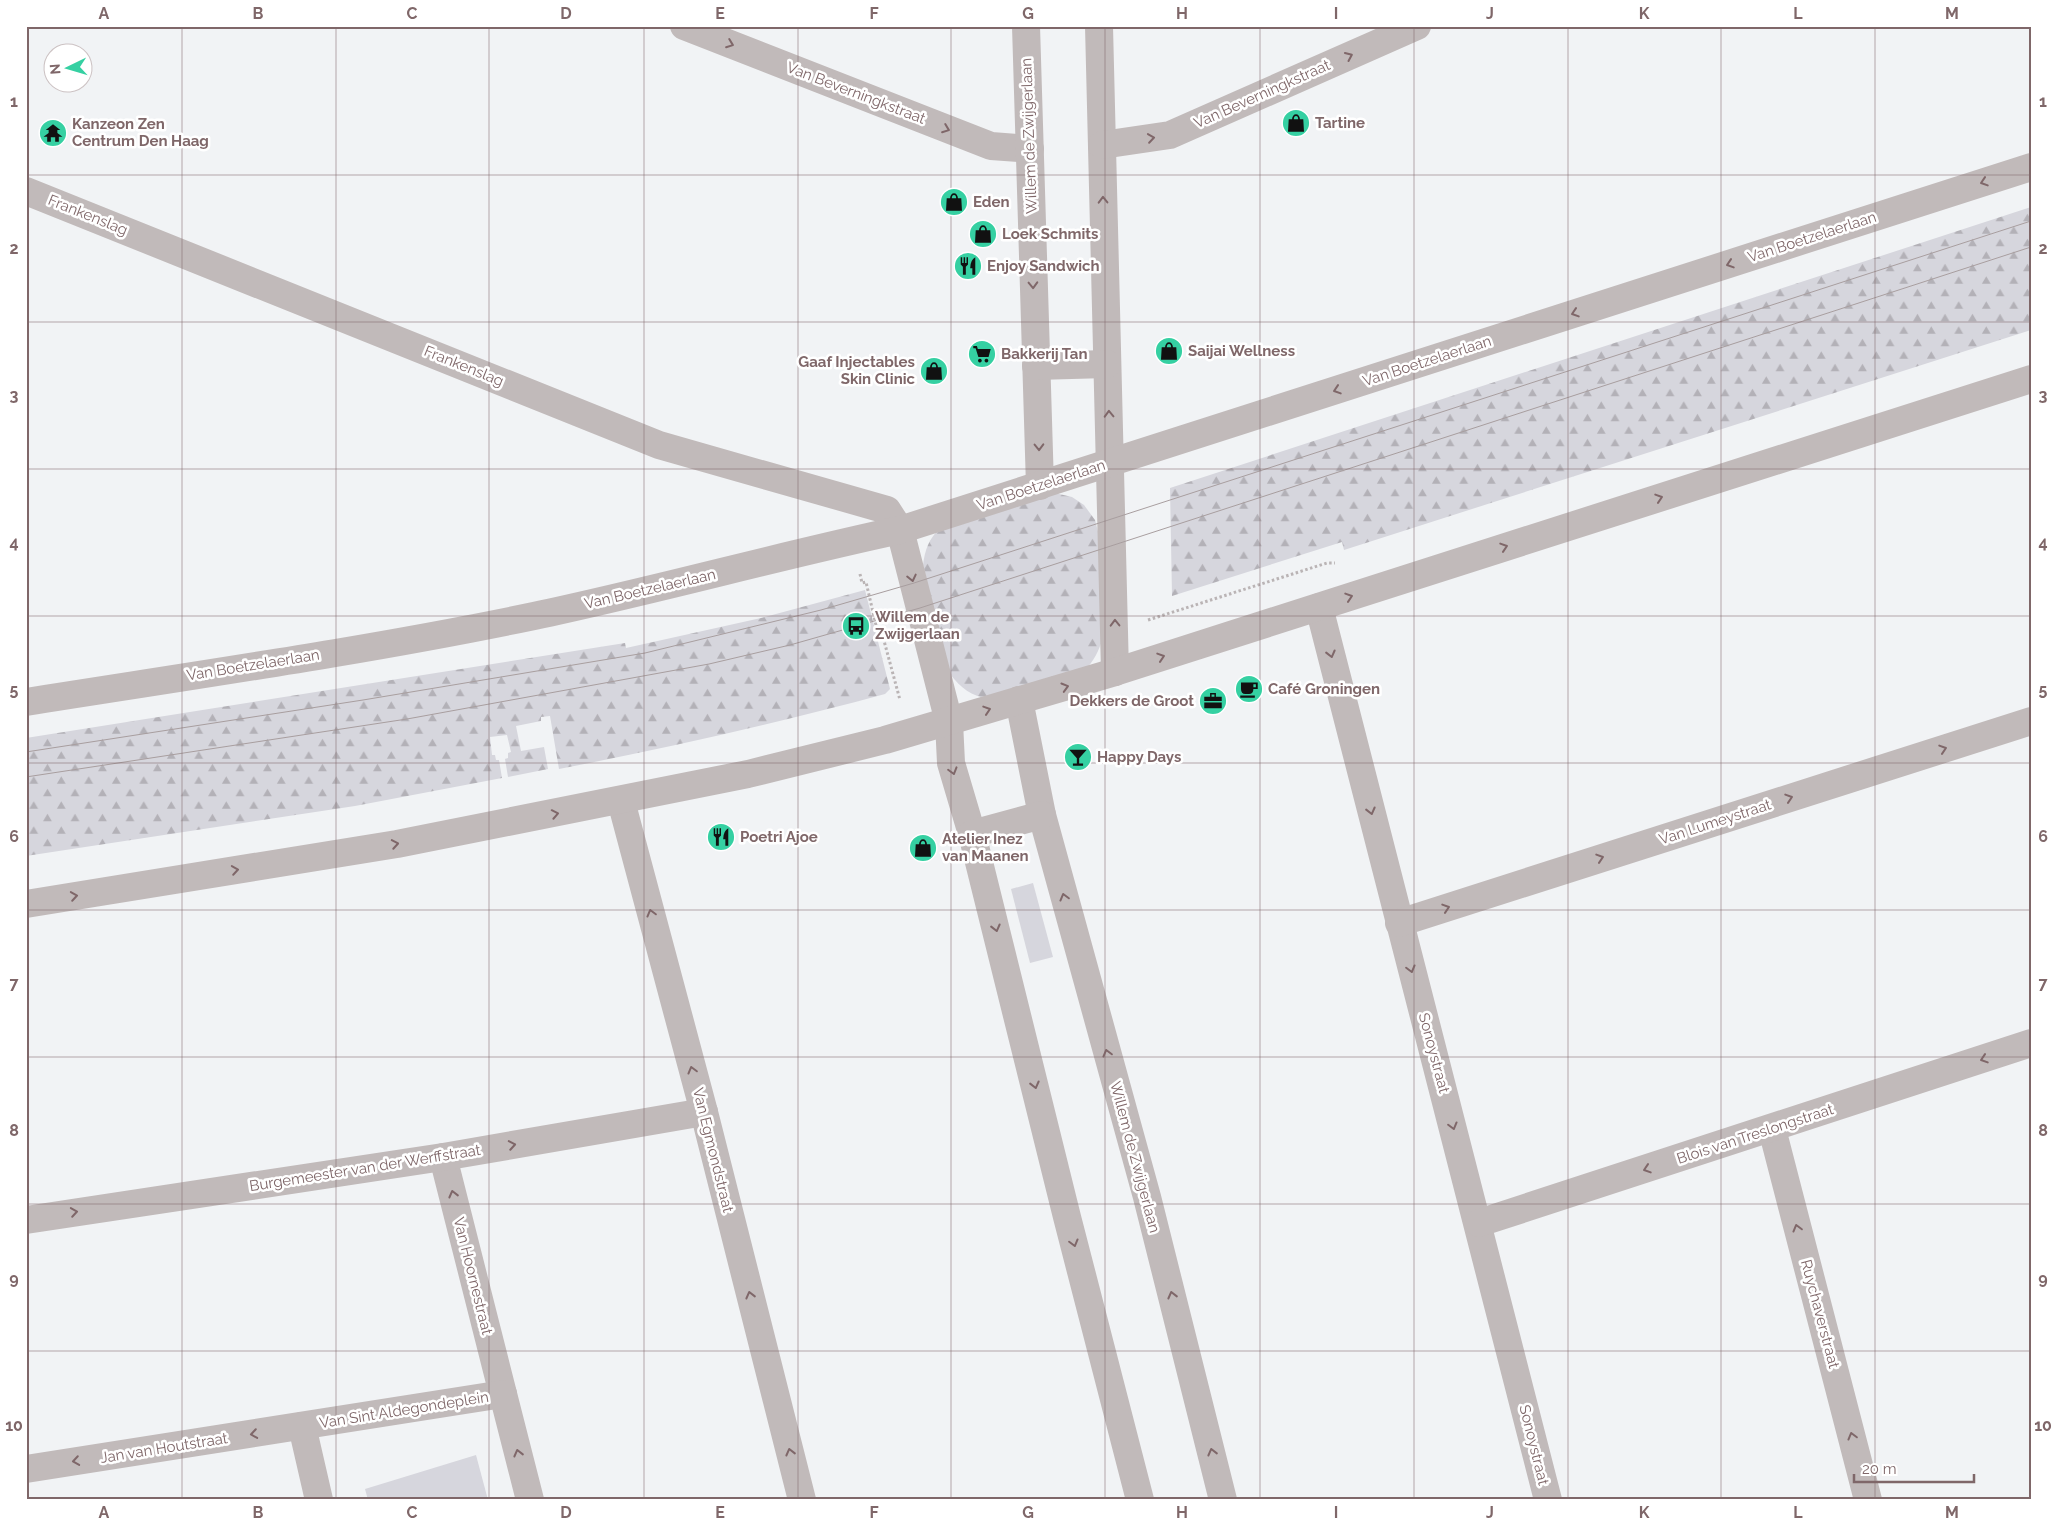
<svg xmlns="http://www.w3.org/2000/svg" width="2057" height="1526" viewBox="0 0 2057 1526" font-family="Raleway,sans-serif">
<defs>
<pattern id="forest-firs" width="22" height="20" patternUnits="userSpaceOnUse" patternTransform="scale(1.25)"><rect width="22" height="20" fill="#d6d6dd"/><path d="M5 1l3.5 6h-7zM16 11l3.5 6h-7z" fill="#b3b1b7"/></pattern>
</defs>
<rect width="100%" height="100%" fill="#f1f3f5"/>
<g fill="url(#forest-firs)">
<polygon points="2031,207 2031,330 1344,550 1342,542 1172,596 1170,488"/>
<path d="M1055 493 1072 497 1084 505 1095 520 1100 539 1103 637C1099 651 1094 661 1084 671L989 699C971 696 961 688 950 674L923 565C925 549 929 539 940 528Z"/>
<path d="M865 590 890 689 885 694C778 723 668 748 559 769L550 716 541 717V721L516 726 521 751 544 747 548 769 508 777 505 759 508 758V753L511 752 507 735 490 737 492 755H495L496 760H499L502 778 355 806 26 856V738L625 643 626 648 761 618Z"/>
</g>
<g fill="#d6d6dd">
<polygon points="1033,883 1053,957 1030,963 1011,889"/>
<polygon points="476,1455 488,1500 368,1500 365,1489"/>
</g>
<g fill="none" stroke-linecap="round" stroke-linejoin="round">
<g stroke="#bab4b5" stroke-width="3" stroke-dasharray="2.5 2.5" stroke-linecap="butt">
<polyline points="860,574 862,583 866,582 879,638 875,638"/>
<polyline points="1148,620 1327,563 1335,563"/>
<polyline points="879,638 883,637 900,700"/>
</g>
<g stroke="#c1baba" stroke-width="28">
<polyline points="684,26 991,146 1030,149"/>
<polyline points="1026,26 1040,486"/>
<polyline points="1099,26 1115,672"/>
<polyline points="1102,145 1170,135 1417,26"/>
<polyline points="26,191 659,445 887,510 900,530 911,573 949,722 951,763 972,834 1067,1217 1140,1500"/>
<polyline points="1036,366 1107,364"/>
<path d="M1319 607C1395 904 1474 1201 1548 1500"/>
<polyline points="1019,700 1042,815 1147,1197 1223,1500"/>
<path d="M26 702C196 675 366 651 534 616 657 590 778 556 900 530L2031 167"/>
<polyline points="621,801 704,1112 802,1500"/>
<polyline points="972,834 1042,815"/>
<polyline points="26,904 397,844 748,774 885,740 1115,672 2031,379"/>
<polyline points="1399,923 2031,721"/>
<polyline points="1772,1129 1868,1500"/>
<polyline points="443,1157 503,1394"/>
<polyline points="26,1220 443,1157 704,1112"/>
<polyline points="1479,1223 2031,1043"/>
<polyline points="302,1426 319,1500"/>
<polyline points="26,1469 503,1394 530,1500"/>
</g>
<g stroke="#a89e9f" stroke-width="1">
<polyline points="26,752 363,700 645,653 821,610 914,583 2031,221"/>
<polyline points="26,777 407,719 709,664 790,645 920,608 2031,247"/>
</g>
</g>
<defs><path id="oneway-chevron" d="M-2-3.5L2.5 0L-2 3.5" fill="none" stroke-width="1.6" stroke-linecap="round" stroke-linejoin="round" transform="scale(1.25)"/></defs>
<g stroke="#7f6769">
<use href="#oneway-chevron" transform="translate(730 44) rotate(21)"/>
<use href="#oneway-chevron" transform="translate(1349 56) rotate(-24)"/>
<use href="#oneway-chevron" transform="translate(946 129) rotate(21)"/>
<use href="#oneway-chevron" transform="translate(1151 138) rotate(-8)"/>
<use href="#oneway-chevron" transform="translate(1984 182) rotate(162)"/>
<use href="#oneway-chevron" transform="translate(1103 200) rotate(-91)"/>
<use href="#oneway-chevron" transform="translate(1730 264) rotate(162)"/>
<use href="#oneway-chevron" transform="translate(1033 285) rotate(88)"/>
<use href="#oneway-chevron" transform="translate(1575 313) rotate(162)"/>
<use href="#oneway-chevron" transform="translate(1337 390) rotate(162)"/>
<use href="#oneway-chevron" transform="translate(1109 414) rotate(-92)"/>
<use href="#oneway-chevron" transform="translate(1039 447) rotate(89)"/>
<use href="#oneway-chevron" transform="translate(1659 498) rotate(-18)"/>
<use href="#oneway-chevron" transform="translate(1504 547) rotate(-18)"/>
<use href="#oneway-chevron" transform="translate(912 578) rotate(77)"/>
<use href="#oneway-chevron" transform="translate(1349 597) rotate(-18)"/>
<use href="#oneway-chevron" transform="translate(1115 623) rotate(-91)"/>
<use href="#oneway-chevron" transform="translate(1331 654) rotate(76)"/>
<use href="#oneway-chevron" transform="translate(1161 657) rotate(-18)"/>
<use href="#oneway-chevron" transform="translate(1065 687) rotate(-16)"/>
<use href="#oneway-chevron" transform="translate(987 710) rotate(-18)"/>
<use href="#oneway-chevron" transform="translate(1943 749) rotate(-18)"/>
<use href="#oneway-chevron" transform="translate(953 771) rotate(74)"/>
<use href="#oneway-chevron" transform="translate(1789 798) rotate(-18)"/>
<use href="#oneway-chevron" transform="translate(1371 811) rotate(76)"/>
<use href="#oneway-chevron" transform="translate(555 814) rotate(-11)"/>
<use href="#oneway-chevron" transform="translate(395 844) rotate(-10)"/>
<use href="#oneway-chevron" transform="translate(1600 858) rotate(-18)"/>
<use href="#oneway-chevron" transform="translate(235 870) rotate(-9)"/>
<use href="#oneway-chevron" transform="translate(74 896) rotate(-9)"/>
<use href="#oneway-chevron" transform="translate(1064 897) rotate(-105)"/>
<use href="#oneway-chevron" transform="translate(1446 908) rotate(-18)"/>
<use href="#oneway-chevron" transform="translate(651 913) rotate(-105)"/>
<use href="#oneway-chevron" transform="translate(996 928) rotate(76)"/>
<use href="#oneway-chevron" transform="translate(1411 969) rotate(75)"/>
<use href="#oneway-chevron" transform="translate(1107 1053) rotate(-105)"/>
<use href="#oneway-chevron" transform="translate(1984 1059) rotate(162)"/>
<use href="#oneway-chevron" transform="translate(692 1070) rotate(-105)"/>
<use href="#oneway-chevron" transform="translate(1035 1085) rotate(76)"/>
<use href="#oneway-chevron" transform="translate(1453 1126) rotate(75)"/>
<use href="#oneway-chevron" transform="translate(512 1145) rotate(-10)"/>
<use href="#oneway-chevron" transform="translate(1647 1169) rotate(162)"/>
<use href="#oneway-chevron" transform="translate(453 1194) rotate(-104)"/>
<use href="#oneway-chevron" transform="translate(74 1212) rotate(-9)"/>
<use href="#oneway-chevron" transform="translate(1797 1228) rotate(-105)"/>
<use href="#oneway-chevron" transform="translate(1074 1243) rotate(75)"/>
<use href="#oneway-chevron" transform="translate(750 1295) rotate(-104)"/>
<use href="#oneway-chevron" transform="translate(1172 1295) rotate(-104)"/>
<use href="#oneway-chevron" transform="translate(254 1434) rotate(171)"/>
<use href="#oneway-chevron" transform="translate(1852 1436) rotate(-105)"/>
<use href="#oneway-chevron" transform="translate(790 1452) rotate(-104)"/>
<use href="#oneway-chevron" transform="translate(1212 1452) rotate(-104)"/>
<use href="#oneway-chevron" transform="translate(518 1453) rotate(-104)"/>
<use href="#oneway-chevron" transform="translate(76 1461) rotate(171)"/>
</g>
<path fill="none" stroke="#7f6769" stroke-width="1" stroke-opacity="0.55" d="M182 26V1500M336 26V1500M489 26V1500M644 26V1500M798 26V1500M951 26V1500M1105 26V1500M1260 26V1500M1414 26V1500M1568 26V1500M1721 26V1500M1875 26V1500M26 175H2031M26 322H2031M26 469H2031M26 616H2031M26 763H2031M26 910H2031M26 1057H2031M26 1204H2031M26 1351H2031"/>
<defs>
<symbol id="shop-disc" viewBox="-11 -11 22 22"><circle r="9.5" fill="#35d0a2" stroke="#fff"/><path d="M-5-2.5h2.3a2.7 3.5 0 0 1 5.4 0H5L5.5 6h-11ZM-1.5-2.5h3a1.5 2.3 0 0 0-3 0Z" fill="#111"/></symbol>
<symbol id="temple-disc" viewBox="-11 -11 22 22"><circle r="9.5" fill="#35d0a2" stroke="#fff"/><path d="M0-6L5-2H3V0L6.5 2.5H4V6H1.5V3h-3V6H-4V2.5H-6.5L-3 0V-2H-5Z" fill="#111"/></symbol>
<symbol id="restaurant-disc" viewBox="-11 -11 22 22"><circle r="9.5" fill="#35d0a2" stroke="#fff"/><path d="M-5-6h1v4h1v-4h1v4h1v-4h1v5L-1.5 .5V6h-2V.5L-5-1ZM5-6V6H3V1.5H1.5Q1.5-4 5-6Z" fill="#111"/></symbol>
<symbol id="supermarket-disc" viewBox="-11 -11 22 22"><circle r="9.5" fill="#35d0a2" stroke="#fff"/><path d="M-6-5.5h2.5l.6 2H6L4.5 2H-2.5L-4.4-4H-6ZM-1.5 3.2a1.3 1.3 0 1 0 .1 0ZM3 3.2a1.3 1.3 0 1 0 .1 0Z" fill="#111"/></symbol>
<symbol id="bus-disc" viewBox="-11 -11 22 22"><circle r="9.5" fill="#35d0a2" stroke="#fff"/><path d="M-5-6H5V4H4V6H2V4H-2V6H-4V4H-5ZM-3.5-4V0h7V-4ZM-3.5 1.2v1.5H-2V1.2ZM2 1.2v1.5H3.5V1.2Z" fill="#111"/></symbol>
<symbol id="cafe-disc" viewBox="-11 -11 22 22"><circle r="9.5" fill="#35d0a2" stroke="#fff"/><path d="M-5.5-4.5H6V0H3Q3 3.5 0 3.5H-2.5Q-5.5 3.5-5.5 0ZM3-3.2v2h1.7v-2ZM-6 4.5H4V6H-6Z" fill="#111"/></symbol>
<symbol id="office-disc" viewBox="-11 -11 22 22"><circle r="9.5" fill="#35d0a2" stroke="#fff"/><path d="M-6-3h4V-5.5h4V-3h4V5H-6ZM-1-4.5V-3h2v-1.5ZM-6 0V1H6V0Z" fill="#111"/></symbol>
<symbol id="bar-disc" viewBox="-11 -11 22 22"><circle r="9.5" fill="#35d0a2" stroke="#fff"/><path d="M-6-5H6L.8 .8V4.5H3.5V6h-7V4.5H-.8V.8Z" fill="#111"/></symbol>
</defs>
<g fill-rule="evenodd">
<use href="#shop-disc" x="1280" y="107" width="32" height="32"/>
<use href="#temple-disc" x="37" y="117" width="32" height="32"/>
<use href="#shop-disc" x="938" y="186" width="32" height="32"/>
<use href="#shop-disc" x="967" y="218" width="32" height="32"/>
<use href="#restaurant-disc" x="952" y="250" width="32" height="32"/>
<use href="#shop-disc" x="1153" y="335" width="32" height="32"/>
<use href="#supermarket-disc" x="966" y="338" width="32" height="32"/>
<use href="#shop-disc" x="918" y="355" width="32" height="32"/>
<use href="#bus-disc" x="840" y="610" width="32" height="32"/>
<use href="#cafe-disc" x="1233" y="673" width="32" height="32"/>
<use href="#office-disc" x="1197" y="685" width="32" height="32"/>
<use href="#bar-disc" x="1062" y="741" width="32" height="32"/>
<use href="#restaurant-disc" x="705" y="821" width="32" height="32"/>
<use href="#shop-disc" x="907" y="832" width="32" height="32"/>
</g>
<g text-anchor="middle" stroke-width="5" stroke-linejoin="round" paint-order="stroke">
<g font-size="15" fill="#7f6769" stroke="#fff">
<text transform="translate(856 93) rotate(21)" y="5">Van Beverningkstraat</text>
<text transform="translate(1262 94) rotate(-24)" y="5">Van Beverningkstraat</text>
<text transform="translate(1029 136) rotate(-92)" y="5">Willem de Zwijgerlaan</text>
<text transform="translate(88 215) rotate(22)" y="5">Frankenslag</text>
<text transform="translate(1812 237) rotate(-18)" y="5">Van Boetzelaerlaan</text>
<text transform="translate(1427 361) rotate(-18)" y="5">Van Boetzelaerlaan</text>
<text transform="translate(464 366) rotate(22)" y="5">Frankenslag</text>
<text transform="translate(1041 485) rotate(-18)" y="5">Van Boetzelaerlaan</text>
<text transform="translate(650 589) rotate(-13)" y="5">Van Boetzelaerlaan</text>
<text transform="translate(253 665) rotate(-9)" y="5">Van Boetzelaerlaan</text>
<text transform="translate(1715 822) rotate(-18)" y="5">Van Lumeystraat</text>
<text transform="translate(1434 1053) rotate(75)" y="5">Sonoystraat</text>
<text transform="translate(1755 1134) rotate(-18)" y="5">Blois van Treslongstraat</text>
<text transform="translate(713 1150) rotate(76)" y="5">Van Egmondstraat</text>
<text transform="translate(1135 1157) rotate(75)" y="5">Willem de Zwijgerlaan</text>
<text transform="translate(365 1168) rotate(-9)" y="5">Burgemeester van der Werffstraat</text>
<text transform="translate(473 1276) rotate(76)" y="5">Van Hoornestraat</text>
<text transform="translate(1820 1314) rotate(75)" y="5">Ruychaverstraat</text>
<text transform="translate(404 1410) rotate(-9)" y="5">Van Sint Aldegondeplein</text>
<text transform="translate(1534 1445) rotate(76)" y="5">Sonoystraat</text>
<text transform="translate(164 1448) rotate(-9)" y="5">Jan van Houtstraat</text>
</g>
<g font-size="15" font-weight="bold" fill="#7f6769" stroke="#fff" text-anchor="start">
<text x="1315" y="128">Tartine</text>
<text x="72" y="129">Kanzeon Zen<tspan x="72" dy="17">Centrum Den Haag</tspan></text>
<text x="973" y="207">Eden</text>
<text x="1002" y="239">Loek Schmits</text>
<text x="987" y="271">Enjoy Sandwich</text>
<text x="1188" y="356">Saijai Wellness</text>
<text x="1001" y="359">Bakkerij Tan</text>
<text x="915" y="367" text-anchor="end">Gaaf Injectables<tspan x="915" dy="17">Skin Clinic</tspan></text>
<text x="875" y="622">Willem de<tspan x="875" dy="17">Zwijgerlaan</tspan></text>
<text x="1268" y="694">Café Groningen</text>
<text x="1194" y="706" text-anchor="end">Dekkers de Groot</text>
<text x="1097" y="762">Happy Days</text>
<text x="740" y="842">Poetri Ajoe</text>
<text x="942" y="844">Atelier Inez<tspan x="942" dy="17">van Maanen</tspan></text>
</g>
</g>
<rect width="2057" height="1526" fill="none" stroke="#ffffff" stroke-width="55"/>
<g transform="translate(68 68) rotate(265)"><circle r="24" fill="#ffffff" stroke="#ccc2c3"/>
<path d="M0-4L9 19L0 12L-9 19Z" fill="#35d0a2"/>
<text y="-8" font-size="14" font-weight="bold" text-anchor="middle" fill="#7f6769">N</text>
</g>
<path d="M1854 1474v8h120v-8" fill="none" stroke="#7f6769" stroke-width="2.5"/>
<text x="1862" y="1474" font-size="15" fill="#7f6769" stroke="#ffffff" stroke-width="4" paint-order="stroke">20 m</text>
<rect x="28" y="28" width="2002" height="1470" fill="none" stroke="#7f6769" stroke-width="2"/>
<g font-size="16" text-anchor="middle" font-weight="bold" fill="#7f6769">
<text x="104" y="19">A</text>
<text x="258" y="19">B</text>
<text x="412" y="19">C</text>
<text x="566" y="19">D</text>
<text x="720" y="19">E</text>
<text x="874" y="19">F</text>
<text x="1028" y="19">G</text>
<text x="1182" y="19">H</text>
<text x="1336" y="19">I</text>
<text x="1490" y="19">J</text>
<text x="1644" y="19">K</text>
<text x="1798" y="19">L</text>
<text x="1952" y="19">M</text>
<text x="14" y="107">1</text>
<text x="2043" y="107">1</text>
<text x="14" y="254">2</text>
<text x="2043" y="254">2</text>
<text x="14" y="401">3</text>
<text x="2043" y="401">3</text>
<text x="14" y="548">4</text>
<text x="2043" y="548">4</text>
<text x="14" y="695">5</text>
<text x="2043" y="695">5</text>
<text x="14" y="842">6</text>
<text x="2043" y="842">6</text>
<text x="14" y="989">7</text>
<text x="2043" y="989">7</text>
<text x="14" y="1136">8</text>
<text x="2043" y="1136">8</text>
<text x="14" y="1284">9</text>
<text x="2043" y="1284">9</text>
<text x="14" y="1431">10</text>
<text x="2043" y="1431">10</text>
<text x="104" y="1518">A</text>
<text x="258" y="1518">B</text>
<text x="412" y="1518">C</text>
<text x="566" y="1518">D</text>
<text x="720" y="1518">E</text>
<text x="874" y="1518">F</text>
<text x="1028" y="1518">G</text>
<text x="1182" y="1518">H</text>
<text x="1336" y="1518">I</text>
<text x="1490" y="1518">J</text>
<text x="1644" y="1518">K</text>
<text x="1798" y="1518">L</text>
<text x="1952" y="1518">M</text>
</g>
</svg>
